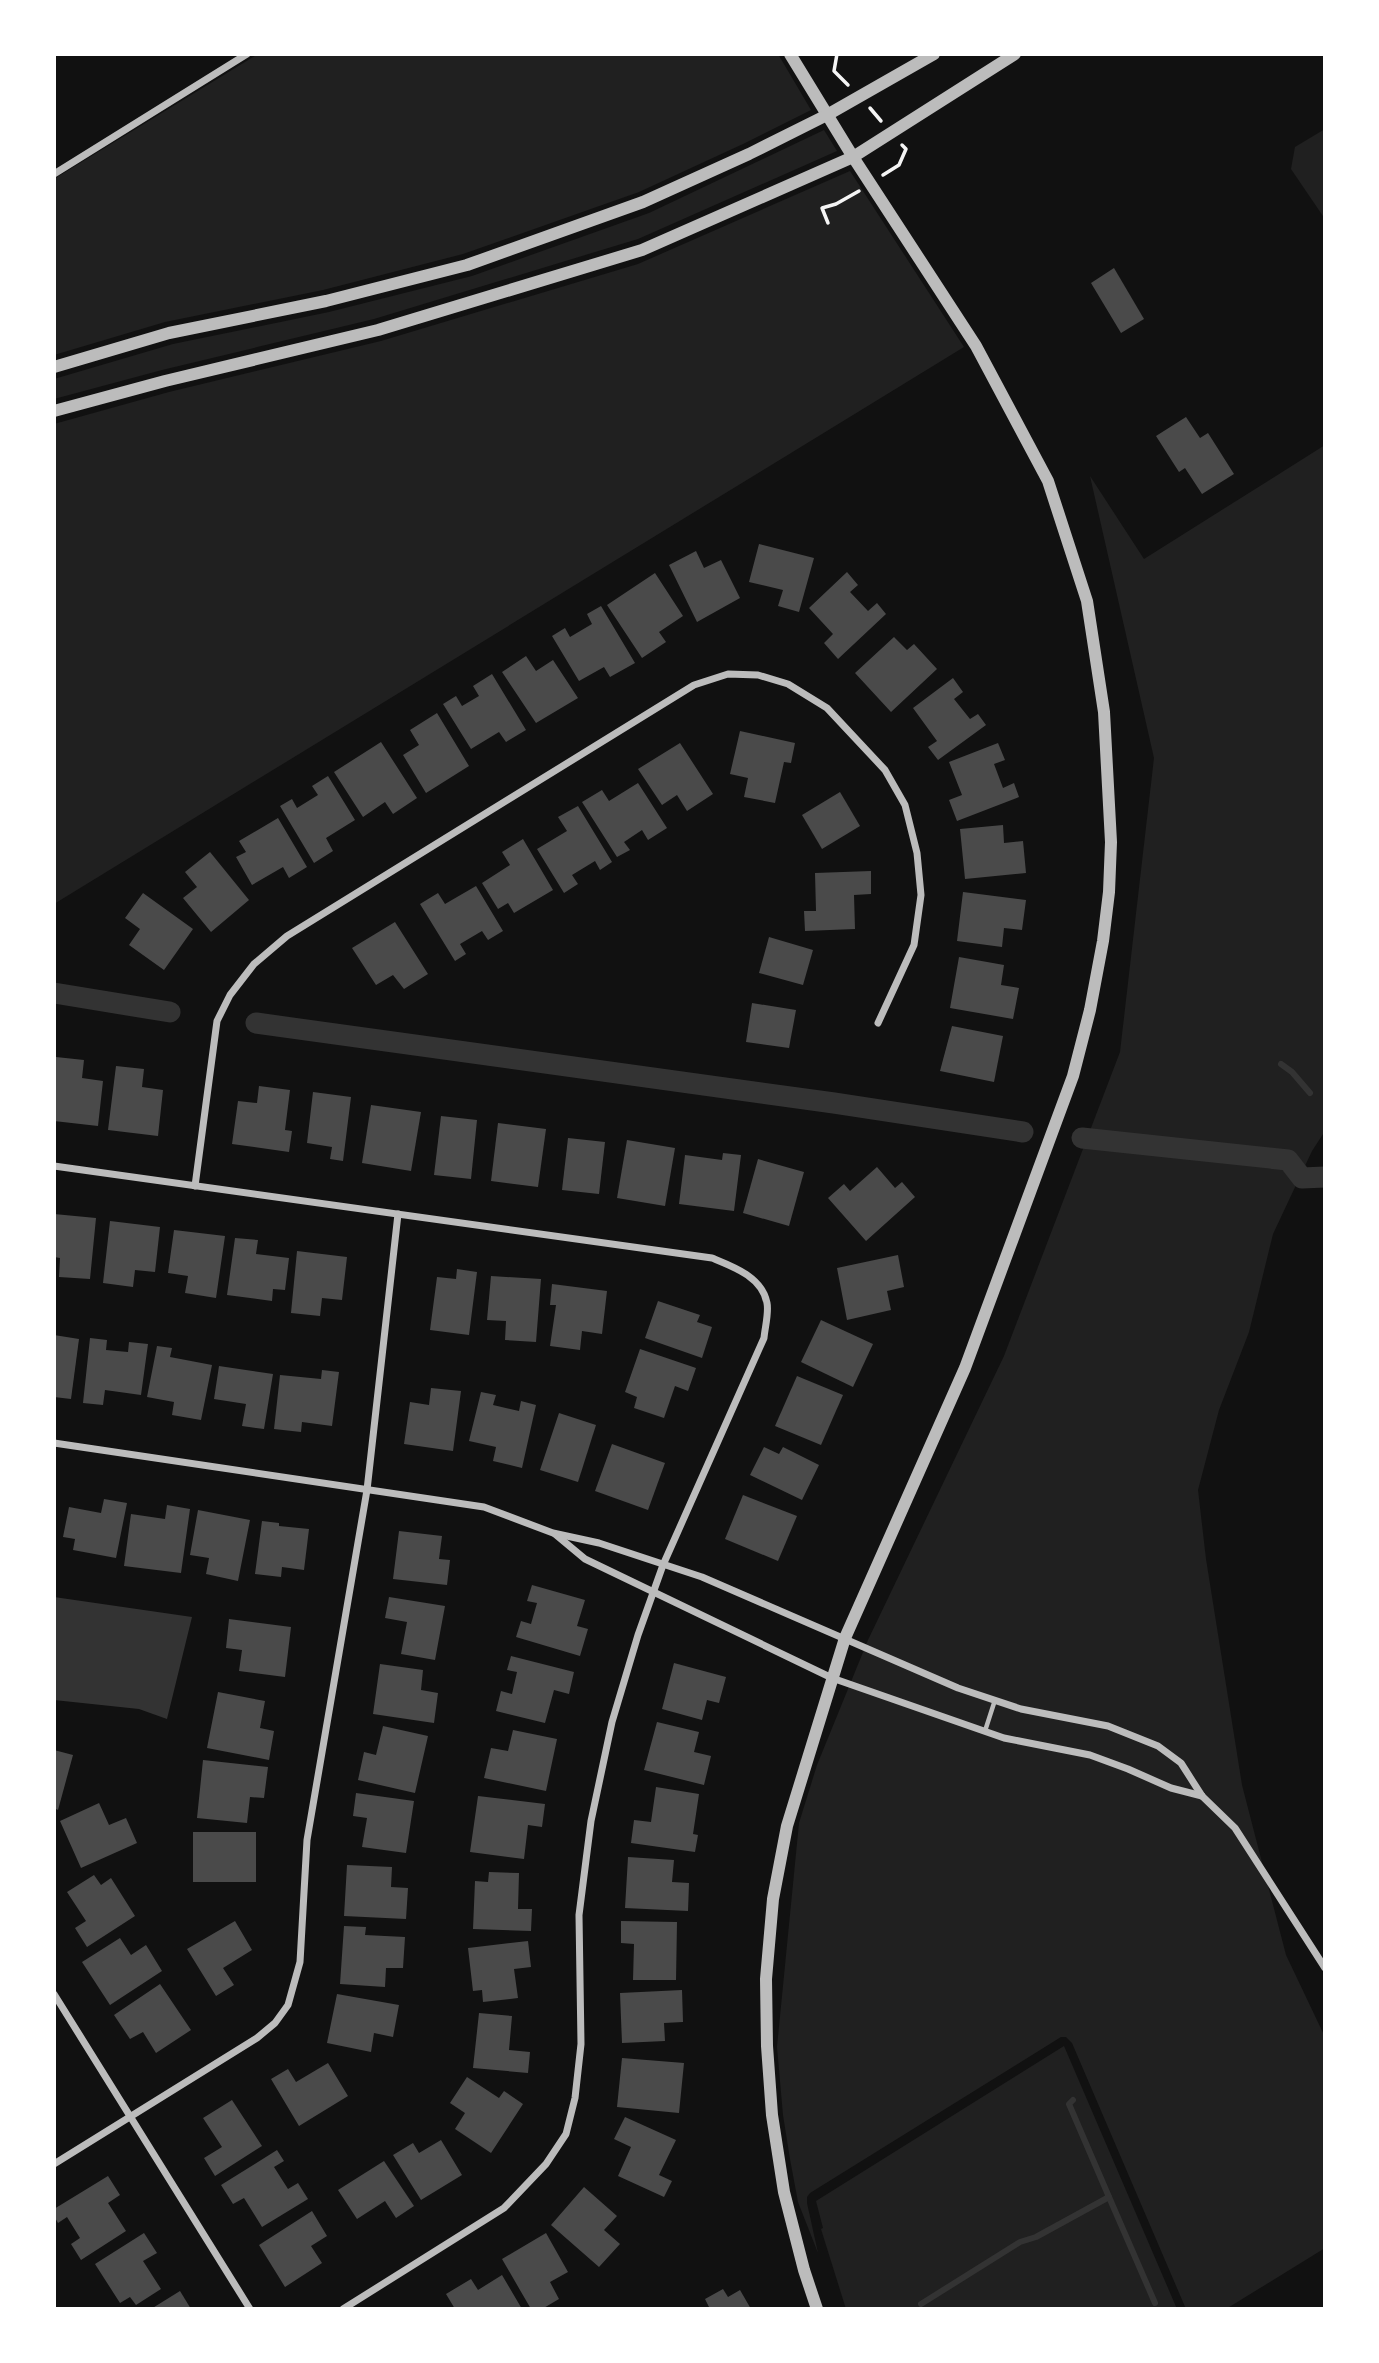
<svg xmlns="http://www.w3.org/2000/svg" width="1379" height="2363" viewBox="0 0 1379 2363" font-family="'Varela Round',sans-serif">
<rect width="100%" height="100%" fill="#111"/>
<g fill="#202020">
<polygon points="258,54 778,54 811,110 743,144 639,192 463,254 323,290 165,322 54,355 54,179"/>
<polygon points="1325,129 1325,219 1291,169 1295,147"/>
<polygon points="824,130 837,151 638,239 374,319 162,370 54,399 54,379 173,344 329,312 472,276 649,213"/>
<polygon points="850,171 964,347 54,904 54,424 169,392 381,341 638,264"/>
<polygon points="1325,445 1325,1131 1312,1151 1273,1234 1249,1332 1219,1410 1198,1490 1206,1559 1242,1785 1286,1955 1325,2037 1325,2248 1226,2309 1186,2309 1072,2043 1066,2037 1061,2037 810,2193 807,2197 807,2203 818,2253 798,2202 790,2159 783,2115 777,2047 799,1823 817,1765 868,1640 1004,1356 1120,1052 1154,758 1090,476 1144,559"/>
<polygon points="1064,2046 1177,2309 846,2309 821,2229 823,2228 816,2201"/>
</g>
<polygon fill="#333" points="54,1597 192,1617 167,1719 139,1709 54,1700"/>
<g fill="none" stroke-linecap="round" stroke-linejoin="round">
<g stroke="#333" stroke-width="6">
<polyline points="1281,1064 1292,1072 1310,1093"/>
<polyline points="664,1080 666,1074"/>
<polyline points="1109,2197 1155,2303"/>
<polyline points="921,2304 1020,2242 1036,2237 1109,2197 1069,2104 1073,2100"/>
</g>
<g stroke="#333" stroke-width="21">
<polyline points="54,993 170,1012"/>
<polyline points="256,1023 834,1103 1023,1132"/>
<polyline points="1082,1138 1288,1160 1302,1178 1325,1177"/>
</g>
</g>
<g fill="#4a4a4a">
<polygon points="1114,268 1144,319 1121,333 1091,283"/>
<polygon points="1186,417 1200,438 1208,433 1234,474 1202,494 1185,468 1179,472 1156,436"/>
<polygon points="759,544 814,558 799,612 778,606 783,590 749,582"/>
<polygon points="696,551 704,568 721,560 740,598 697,622 669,565"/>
<polygon points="847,572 858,585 850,592 868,611 877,603 886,614 838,659 824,643 833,634 809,608"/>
<polygon points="655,573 683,616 659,632 666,642 642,658 607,605"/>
<polygon points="601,606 635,663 610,677 604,667 579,681 552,636 565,628 570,637 592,624 587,614"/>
<polygon points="894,637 907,650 914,644 937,669 891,712 855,673"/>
<polygon points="526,656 536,671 553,660 578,698 536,723 502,672"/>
<polygon points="492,674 526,730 506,742 499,732 471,749 443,704 456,696 462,706 479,696 473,686"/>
<polygon points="953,678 963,692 954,699 970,719 978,714 986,725 938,760 928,747 937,741 913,708"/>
<polygon points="437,713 469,766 426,793 403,755 419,745 410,730"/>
<polygon points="740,731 795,743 791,763 784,762 775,803 744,797 748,778 730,774"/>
<polygon points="381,742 417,798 393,814 385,802 363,817 334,772"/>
<polygon points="680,743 713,794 687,811 677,795 662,805 638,769"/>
<polygon points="998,743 1005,760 994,764 1003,788 1014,783 1019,797 957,821 949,800 962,795 949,762"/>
<polygon points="328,776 355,820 326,838 333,851 314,863 280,806 292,799 297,808 318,795 312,786"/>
<polygon points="638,783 667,828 648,840 642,830 624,842 630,850 617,857 582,802 602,790 609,801"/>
<polygon points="840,792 860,826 822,849 802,815"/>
<polygon points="578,806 612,862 600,870 595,861 572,875 578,884 564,893 537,849 567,831 558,817"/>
<polygon points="278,818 307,867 289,878 283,867 252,885 236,857 246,852 239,841"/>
<polygon points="1003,825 1004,843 1023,841 1026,873 965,879 960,829"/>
<polygon points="523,839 553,890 514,913 508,903 498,909 482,883 510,865 502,852"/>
<polygon points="210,852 249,900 211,932 183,898 197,887 185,872"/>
<polygon points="871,871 871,894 854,895 855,929 805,931 804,911 816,911 815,873"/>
<polygon points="476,886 503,931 488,940 482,931 460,944 466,954 455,961 420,904 438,893 445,904"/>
<polygon points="963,892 1026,900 1022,930 1004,928 1002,947 957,941"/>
<polygon points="143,893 193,929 164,970 129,945 140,929 125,918"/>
<polygon points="395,922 428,974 404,989 393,975 376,985 352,948"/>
<polygon points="769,937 813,950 803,985 759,973"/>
<polygon points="959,957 1004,965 1001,985 1019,988 1013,1019 950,1008"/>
<polygon points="752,1003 796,1010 789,1048 746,1042"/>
<polygon points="952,1026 1003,1036 994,1082 940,1071"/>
<polygon points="56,1057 84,1060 82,1078 103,1081 98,1126 54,1121"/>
<polygon points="116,1066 144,1069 142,1087 163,1090 158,1136 108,1130"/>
<polygon points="259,1086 290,1090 285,1130 292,1131 289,1152 232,1144 238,1101 257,1103"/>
<polygon points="313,1092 351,1097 343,1161 330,1159 332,1147 307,1143"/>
<polygon points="371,1105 421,1112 411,1171 362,1163"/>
<polygon points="441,1116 477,1120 471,1179 434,1175"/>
<polygon points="498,1123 546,1129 538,1187 491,1181"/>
<polygon points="568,1138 605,1142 599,1194 562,1190"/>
<polygon points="627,1140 675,1148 665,1206 617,1198"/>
<polygon points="723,1153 741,1155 734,1211 679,1204 685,1155 722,1160"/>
<polygon points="758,1159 804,1172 789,1226 743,1213"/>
<polygon points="877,1167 895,1188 902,1182 915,1197 866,1241 828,1198 844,1184 850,1191"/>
<polygon points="54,1214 96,1218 90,1279 59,1277 60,1258 54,1257"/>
<polygon points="110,1221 160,1227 155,1272 135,1270 133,1287 103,1283"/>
<polygon points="174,1230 225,1236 216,1298 185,1293 188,1276 168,1273"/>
<polygon points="235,1238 258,1240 256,1254 289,1258 285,1290 273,1289 272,1301 227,1295"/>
<polygon points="297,1251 347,1257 342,1300 322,1298 320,1316 291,1313"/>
<polygon points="898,1255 904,1287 887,1291 891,1310 847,1320 837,1268"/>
<polygon points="457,1269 477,1272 469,1335 430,1330 437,1277 456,1279"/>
<polygon points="491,1276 541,1279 536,1342 505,1340 506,1321 487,1320"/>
<polygon points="552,1284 607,1291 602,1334 582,1331 580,1350 550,1346 556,1305 550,1305"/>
<polygon points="658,1301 700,1315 697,1322 712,1327 702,1358 645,1338"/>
<polygon points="821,1320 873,1344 853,1387 801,1362"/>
<polygon points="54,1335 79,1339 71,1399 54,1397"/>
<polygon points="90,1338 107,1340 106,1350 128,1352 129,1342 148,1344 141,1395 105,1390 103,1405 83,1403"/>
<polygon points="157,1346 172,1348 170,1357 212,1365 201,1420 172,1415 174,1402 147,1397"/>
<polygon points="640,1349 696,1368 688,1391 675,1386 664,1418 634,1408 637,1397 625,1392"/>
<polygon points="219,1366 273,1374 264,1429 242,1426 246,1404 214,1399"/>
<polygon points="322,1370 339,1372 332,1426 302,1422 301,1432 274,1429 280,1375 321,1379"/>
<polygon points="797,1376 843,1395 821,1445 775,1426"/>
<polygon points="431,1388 461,1391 453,1451 404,1444 410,1402 429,1405"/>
<polygon points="481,1392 496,1395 493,1405 519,1411 521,1401 536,1405 522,1468 493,1461 496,1447 469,1441"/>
<polygon points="559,1413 596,1425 578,1482 540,1470"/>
<polygon points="612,1444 665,1463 648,1510 595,1491"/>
<polygon points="764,1447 779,1454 783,1447 819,1465 802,1500 750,1475"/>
<polygon points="743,1495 797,1516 778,1561 725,1539"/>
<polygon points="104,1499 127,1503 116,1558 73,1550 75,1539 63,1537 69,1507 101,1513"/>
<polygon points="167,1505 190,1509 181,1573 124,1566 131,1514 165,1519"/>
<polygon points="198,1510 250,1520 238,1581 206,1574 209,1558 190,1555"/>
<polygon points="262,1521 279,1523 279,1526 309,1529 304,1570 282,1567 281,1577 255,1574"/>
<polygon points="399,1531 442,1536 439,1559 450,1560 447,1585 393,1579"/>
<polygon points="532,1585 585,1600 577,1626 588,1629 580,1656 516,1637 521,1621 531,1624 537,1603 527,1601"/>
<polygon points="389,1597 445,1606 435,1660 401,1654 407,1622 385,1618"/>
<polygon points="229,1619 291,1627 285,1677 239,1671 242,1650 226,1648"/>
<polygon points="511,1656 574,1672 569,1694 554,1690 545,1723 496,1711 501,1691 512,1694 517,1672 507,1670"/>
<polygon points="674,1663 726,1677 719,1703 707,1700 702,1720 662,1709"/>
<polygon points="380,1664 423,1670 421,1690 438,1693 434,1723 373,1714"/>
<polygon points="218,1692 265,1701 260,1728 274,1731 269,1760 207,1748"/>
<polygon points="657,1722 699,1732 694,1752 711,1756 704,1785 644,1770"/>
<polygon points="383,1726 428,1736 415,1793 358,1780 364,1752 376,1755"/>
<polygon points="513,1730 557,1739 546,1791 484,1778 491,1748 508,1751"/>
<polygon points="54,1750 73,1755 58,1810 54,1808"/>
<polygon points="203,1760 268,1767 264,1798 250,1797 247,1823 197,1818"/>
<polygon points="656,1787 699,1794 693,1834 698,1835 695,1852 631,1843 634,1820 651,1822"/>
<polygon points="356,1793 414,1801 406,1853 362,1847 367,1818 353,1816"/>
<polygon points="478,1796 545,1804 542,1827 528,1825 524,1859 470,1852"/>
<polygon points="99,1803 109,1825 126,1818 137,1843 81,1868 60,1821"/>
<rect x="193" y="1832" width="63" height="50"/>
<polygon points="628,1857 674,1860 672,1882 689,1883 688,1911 625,1908"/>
<polygon points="347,1865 392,1867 391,1887 408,1888 406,1919 344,1916"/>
<polygon points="489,1872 519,1873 518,1909 532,1909 531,1931 473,1929 475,1881 488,1882"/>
<polygon points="94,1875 101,1885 111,1878 135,1916 87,1947 75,1928 86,1921 67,1892"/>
<polygon points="235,1921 252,1950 223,1968 234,1985 216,1996 187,1949"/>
<polygon points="621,1921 677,1922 676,1980 633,1980 634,1944 621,1943"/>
<polygon points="344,1926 366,1927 365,1935 405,1937 403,1968 386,1968 385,1987 340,1984"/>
<polygon points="120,1938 131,1955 146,1945 162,1971 110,2005 82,1962"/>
<polygon points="528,1941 531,1967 514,1969 518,1998 483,2002 482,1990 473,1991 468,1948"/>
<polygon points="160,1984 191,2030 156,2053 143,2032 130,2039 114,2015"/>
<polygon points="682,1990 683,2022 664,2023 665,2041 622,2043 620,1993"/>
<polygon points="337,1994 399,2005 393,2037 374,2033 371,2052 327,2043"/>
<polygon points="479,2013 512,2016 509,2050 530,2052 528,2073 473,2068"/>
<polygon points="622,2058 684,2063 679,2113 617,2107"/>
<polygon points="328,2063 348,2096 299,2126 271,2079 288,2069 296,2082"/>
<polygon points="467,2077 499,2098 504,2091 523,2104 491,2153 455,2129 465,2113 450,2103"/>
<polygon points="232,2100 262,2146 215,2176 204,2158 222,2147 203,2118"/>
<polygon points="625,2117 676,2140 659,2175 672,2181 664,2197 618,2176 631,2147 614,2139"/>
<polygon points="441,2140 462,2175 421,2200 393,2155 413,2143 419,2153"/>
<polygon points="277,2150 284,2161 274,2167 288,2189 298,2183 308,2199 262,2227 244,2198 233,2204 221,2185"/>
<polygon points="384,2161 414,2206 396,2218 385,2201 357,2219 338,2190"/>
<polygon points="108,2176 120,2195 108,2203 126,2231 81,2260 71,2244 80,2238 67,2217 58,2223 54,2216 54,2209"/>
<polygon points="584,2187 617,2216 604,2230 620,2244 599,2267 551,2225"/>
<polygon points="312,2211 327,2236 311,2246 322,2263 285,2287 259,2245"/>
<polygon points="144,2233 157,2253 143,2261 161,2289 136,2305 130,2297 120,2303 95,2264"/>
<polygon points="546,2233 568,2272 550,2282 559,2299 542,2309 531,2309 502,2259"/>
<polygon points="502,2275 522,2309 455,2309 446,2294 471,2279 478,2290"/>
<polygon points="723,2289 728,2297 740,2290 751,2309 710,2309 705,2299"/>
<polygon points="180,2291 191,2309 151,2309"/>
</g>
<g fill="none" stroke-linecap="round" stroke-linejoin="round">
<g stroke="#f5f5f5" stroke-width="3.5">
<polyline points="837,54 834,71 848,85"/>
<polyline points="870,108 881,121"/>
<polyline points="883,175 899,165 906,149 902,145"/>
<polyline points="828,223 822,208 836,204 859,191"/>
</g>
<polyline stroke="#bcbcbc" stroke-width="4.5" points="985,1731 995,1700"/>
<g stroke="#bcbcbc" stroke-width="7">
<polyline points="54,174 247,54"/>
<path d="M54 1166 712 1258C734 1267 762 1277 767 1303 769 1313 765 1327 764 1338L663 1565 638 1635 612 1722 591 1821 579 1915 581 2044 575 2098 566 2134 546 2164 504 2208 343 2309"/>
<polyline points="195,1186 217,1021 230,995 254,964 287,936 694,685 728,674 758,675 788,684 827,708 885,770 905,805 917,853 921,895 914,945 878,1023"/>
<polyline points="54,1443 484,1507 553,1533 599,1543 702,1577 958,1688 1021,1709 1108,1726 1158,1746 1181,1763 1202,1796 1235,1828 1325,1968"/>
<polyline points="555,1534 585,1559 832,1678 1004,1738 1090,1755 1128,1769 1171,1788 1202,1796"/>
<polyline points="54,1994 250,2309"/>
<polyline points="54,2164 257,2038 275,2023 288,2005 300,1962 307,1840 367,1490 398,1214"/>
</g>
<g stroke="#bcbcbc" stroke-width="12">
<polyline points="790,54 853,157 976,346 1048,481 1087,601 1104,712 1111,842 1109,892 1103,941 1090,1010 1073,1076 965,1368 845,1638 787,1826 773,1899 766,1979 767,2046 772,2115 784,2192 804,2270 817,2309"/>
<polyline points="54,367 169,333 326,301 467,265 643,202 749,154 827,115 934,54"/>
<polyline points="54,411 165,381 378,330 642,250 853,157 1015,54"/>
</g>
</g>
<rect width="1379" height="2363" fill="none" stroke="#ffffff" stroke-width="112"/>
</svg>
